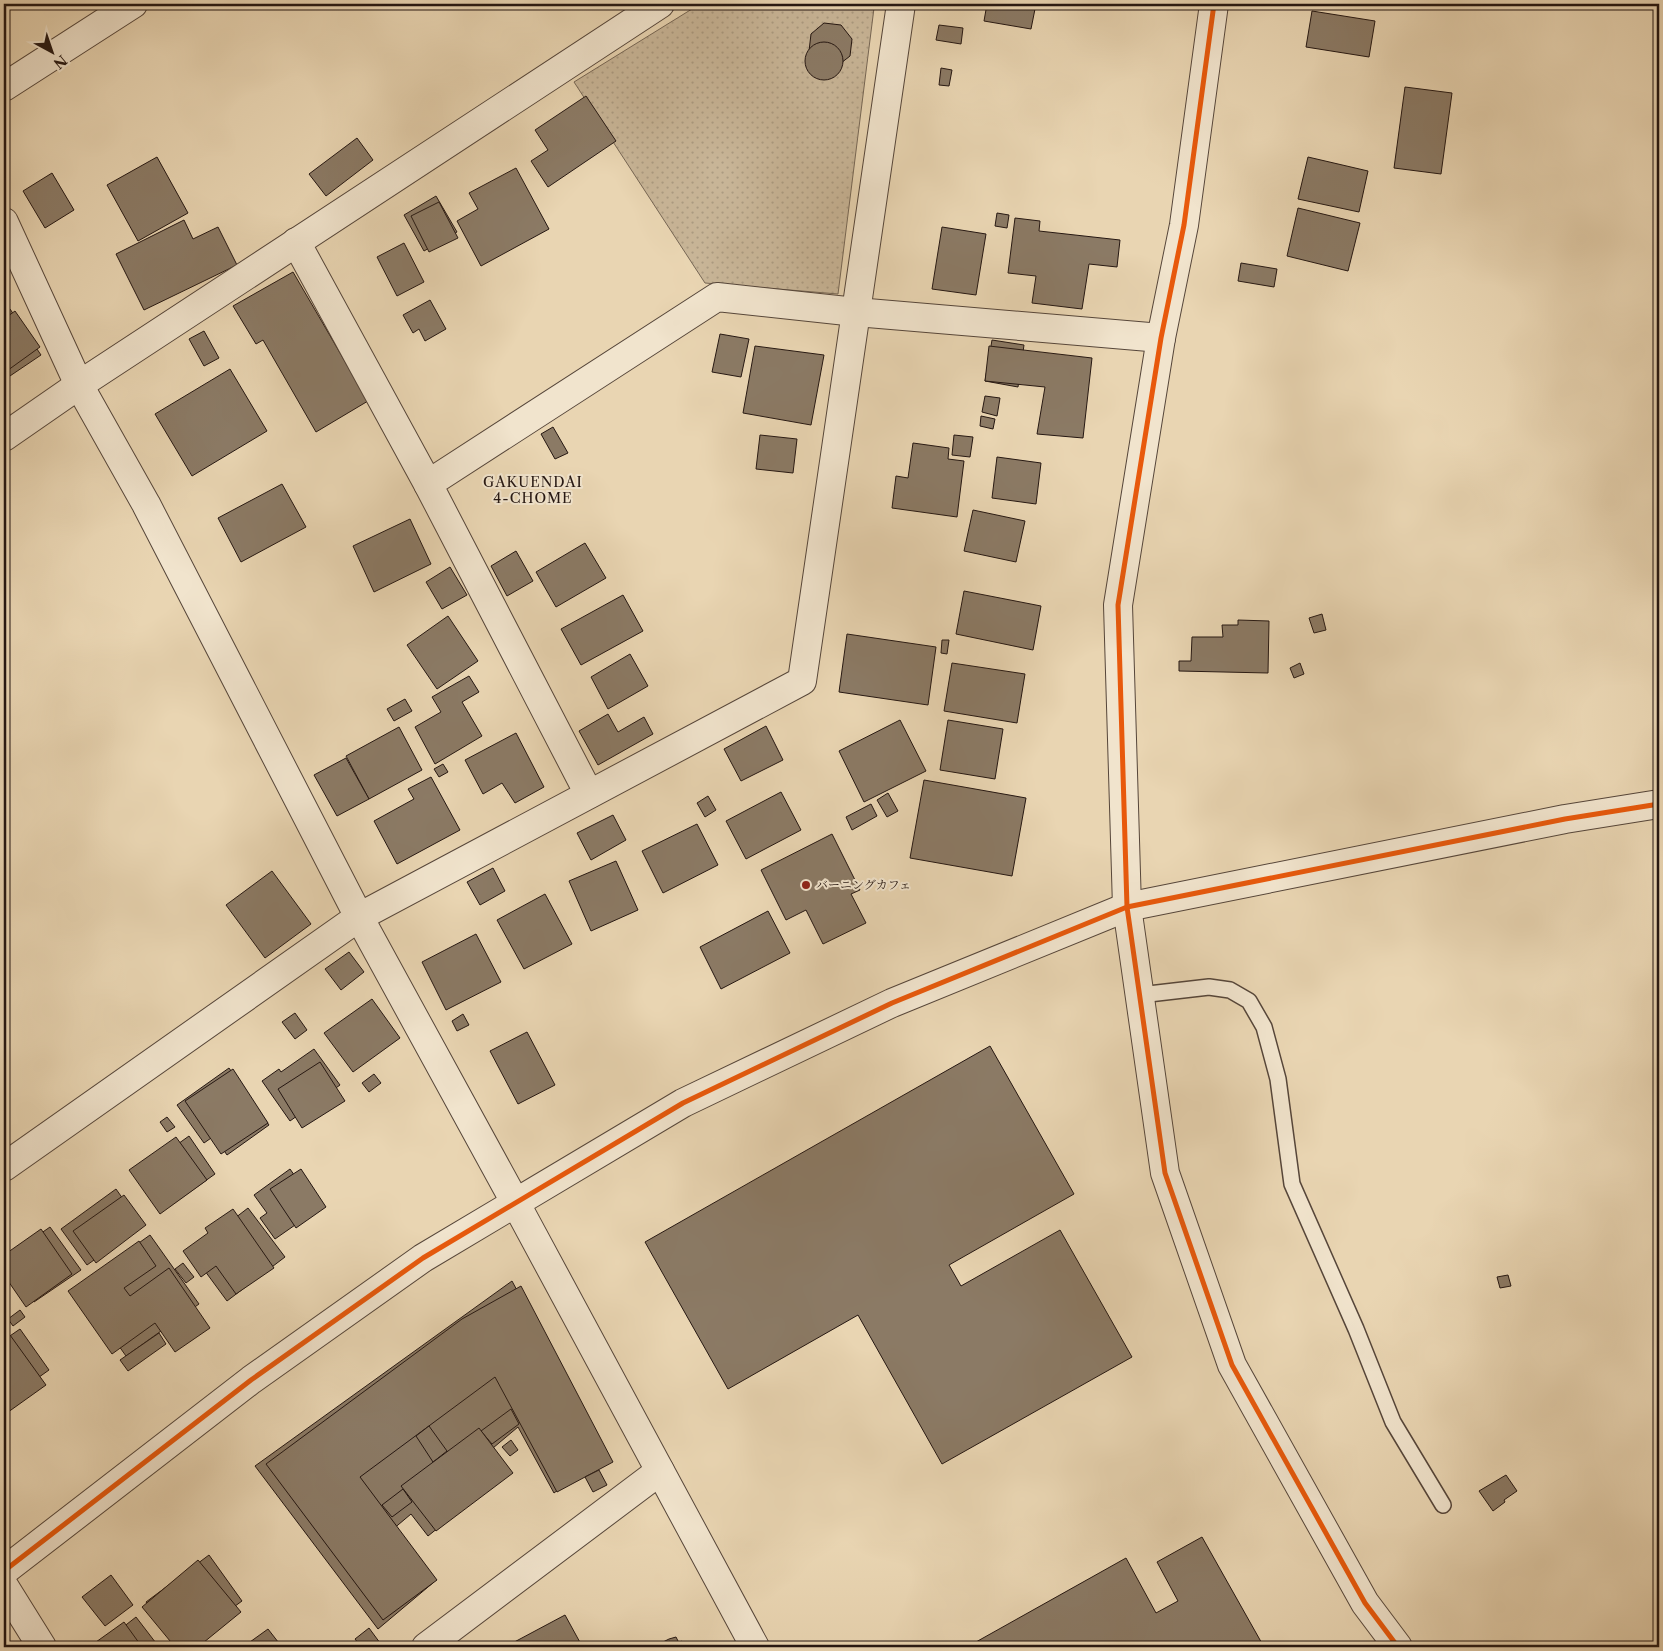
<svg xmlns="http://www.w3.org/2000/svg" width="1663" height="1651" viewBox="0 0 1663 1651" font-family="'Libre Caslon Text','Noto Serif JP',serif">
<defs>
<pattern id="park-dots" width="8" height="8" patternUnits="userSpaceOnUse" patternTransform="scale(1.25)"><rect width="8" height="8" fill="#c8b597"/><path d="M2 2h.1M6 6h.1" fill="none" stroke="#ac9b81" stroke-width="1.8" stroke-linecap="round"/></pattern>
</defs>
<rect width="100%" height="100%" fill="#e9d5b2"/>
<filter id="stains"><feTurbulence type="fractalNoise" baseFrequency=".004" numOctaves="4"/><feColorMatrix values="0 0 0 0 .2 0 0 0 0 .09 0 0 0 0 .02 0 0 0 .5 -.17"/></filter>
<radialGradient id="worn" r=".72"><stop offset=".6" stop-color="#630" stop-opacity="0"/><stop offset="1" stop-color="#630" stop-opacity=".3"/></radialGradient>
<polygon fill="url(#park-dots)" stroke="#766654" points="700,4 831,4 874,8 838,294 705,283 574,82"/>
<g fill="#8b7a65" stroke="#251712">
<polygon points="987,4 1036,4 1031,29 984,21"/>
<polygon points="1312,11 1375,21 1369,57 1306,47"/>
<polygon points="824,23 841,25 852,39 850,56 836,67 819,65 809,51 811,34"/>
<polygon points="939,25 963,28 961,44 936,40"/>
<circle cx="824" cy="61" r="19"/>
<polygon points="941,68 952,70 949,86 939,85"/>
<polygon points="1405,87 1452,93 1441,174 1394,168"/>
<polygon points="586,96 616,141 548,187 531,161 548,150 535,130"/>
<polygon points="357,138 373,160 326,196 309,174"/>
<polygon points="157,157 188,213 138,241 107,185"/>
<polygon points="1308,157 1368,171 1359,212 1298,199"/>
<polygon points="516,168 549,229 481,266 457,221 478,209 469,193"/>
<polygon points="52,173 74,210 45,228 23,191"/>
<polygon points="436,196 457,232 424,251 404,215"/>
<polygon points="439,202 458,238 429,252 411,216"/>
<polygon points="1298,208 1360,223 1348,271 1287,256"/>
<polygon points="997,213 1009,215 1007,228 995,226"/>
<polygon points="1015,218 1040,221 1039,231 1120,240 1117,267 1089,264 1082,309 1032,303 1036,276 1008,273"/>
<polygon points="184,220 193,239 218,227 237,265 144,310 116,254"/>
<polygon points="942,227 986,234 976,295 932,289"/>
<polygon points="404,243 424,282 397,296 377,257"/>
<polygon points="1241,263 1277,269 1274,287 1238,281"/>
<polygon points="293,272 368,401 316,432 263,340 256,344 233,306"/>
<polygon points="430,300 446,329 425,341 419,329 413,333 403,315"/>
<polygon points="10,309 41,355 4,380 4,313"/>
<polygon points="15,311 40,347 4,373 4,319"/>
<polygon points="204,331 219,358 204,366 189,339"/>
<polygon points="720,334 749,339 741,377 712,372"/>
<polygon points="992,340 1024,345 1018,387 985,381"/>
<polygon points="755,346 824,355 811,425 743,413"/>
<polygon points="989,346 1092,358 1083,438 1037,434 1045,387 985,381"/>
<polygon points="230,369 267,431 192,476 155,414"/>
<polygon points="985,396 1000,398 997,416 982,412"/>
<polygon points="981,416 995,419 993,429 980,426"/>
<polygon points="553,427 568,453 555,459 541,434"/>
<polygon points="760,435 797,439 793,473 756,469"/>
<polygon points="954,435 973,437 970,457 952,455"/>
<polygon points="913,443 949,448 948,459 964,461 957,517 892,508 896,476 908,478"/>
<polygon points="997,457 1041,463 1036,504 992,498"/>
<polygon points="282,484 306,527 241,562 218,518"/>
<polygon points="973,510 1025,521 1016,562 964,551"/>
<polygon points="410,519 431,564 374,592 353,546"/>
<polygon points="585,543 606,578 556,607 536,572"/>
<polygon points="516,551 533,581 507,596 491,566"/>
<polygon points="450,567 467,595 442,609 426,582"/>
<polygon points="964,591 1041,606 1033,650 956,634"/>
<polygon points="623,595 643,631 581,665 561,629"/>
<polygon points="1322,614 1326,630 1314,633 1309,618"/>
<polygon points="448,616 478,661 437,689 407,645"/>
<polygon points="1238,620 1269,621 1268,673 1179,671 1179,661 1191,661 1192,637 1223,637 1222,625 1238,625"/>
<polygon points="847,634 936,647 928,705 839,692"/>
<polygon points="942,640 949,640 947,654 941,653"/>
<polygon points="630,654 648,686 608,709 591,677"/>
<polygon points="952,663 1025,674 1017,723 944,711"/>
<polygon points="1300,663 1304,674 1294,678 1290,668"/>
<polygon points="469,676 479,692 462,702 482,736 435,764 415,727 441,712 432,697"/>
<polygon points="405,699 412,711 394,721 387,709"/>
<polygon points="608,714 618,732 644,717 653,734 598,765 579,731"/>
<polygon points="900,720 926,771 864,802 839,751"/>
<polygon points="948,720 1003,729 995,779 940,770"/>
<polygon points="766,726 783,760 741,781 724,749"/>
<polygon points="399,727 422,770 369,799 346,756"/>
<polygon points="516,733 544,787 515,803 502,783 483,794 465,760"/>
<polygon points="346,758 369,799 337,816 314,775"/>
<polygon points="443,764 448,772 439,777 434,769"/>
<polygon points="431,777 460,830 397,864 374,821 414,799 408,789"/>
<polygon points="924,780 1026,798 1012,876 910,858"/>
<polygon points="781,792 801,830 746,859 726,821"/>
<polygon points="888,793 898,811 887,817 877,800"/>
<polygon points="708,796 716,810 705,817 697,803"/>
<polygon points="871,804 877,816 852,830 846,817"/>
<polygon points="613,815 626,840 591,860 577,833"/>
<polygon points="697,824 718,865 663,893 642,851"/>
<polygon points="832,834 860,890 851,894 866,923 823,944 806,910 786,920 761,870"/>
<polygon points="616,861 638,910 591,931 569,881"/>
<polygon points="493,868 505,891 480,905 467,882"/>
<polygon points="272,871 311,924 265,958 226,905"/>
<polygon points="545,894 572,944 524,969 497,920"/>
<polygon points="768,911 790,953 721,989 700,947"/>
<polygon points="476,934 501,982 446,1010 422,962"/>
<polygon points="349,952 364,972 341,990 325,969"/>
<polygon points="372,999 400,1038 353,1072 324,1033"/>
<polygon points="295,1013 307,1030 295,1039 282,1022"/>
<polygon points="463,1014 469,1025 457,1031 452,1021"/>
<polygon points="527,1032 555,1085 518,1104 490,1051"/>
<polygon points="990,1046 1074,1194 949,1265 961,1286 1060,1230 1132,1357 942,1464 858,1315 728,1389 645,1242"/>
<polygon points="314,1049 340,1085 290,1121 262,1081 279,1069 281,1072"/>
<polygon points="320,1062 345,1101 302,1128 278,1089"/>
<polygon points="229,1068 269,1125 227,1155 214,1136 204,1143 177,1105"/>
<polygon points="233,1069 268,1123 221,1154 185,1101"/>
<polygon points="374,1074 381,1083 369,1092 362,1083"/>
<polygon points="167,1117 175,1127 167,1132 160,1122"/>
<polygon points="189,1136 215,1174 170,1206 143,1169"/>
<polygon points="176,1137 207,1180 160,1214 129,1170"/>
<polygon points="290,1169 318,1209 275,1239 260,1218 267,1213 254,1195"/>
<polygon points="301,1169 326,1207 296,1228 270,1189"/>
<polygon points="116,1189 142,1226 87,1265 61,1229"/>
<polygon points="124,1195 146,1225 96,1263 73,1231"/>
<polygon points="248,1208 285,1257 227,1301 191,1252"/>
<polygon points="233,1209 274,1268 236,1294 216,1266 201,1277 183,1251 208,1233 205,1228"/>
<polygon points="50,1227 81,1270 34,1302 4,1259"/>
<polygon points="41,1229 72,1274 26,1307 4,1275 4,1255"/>
<polygon points="150,1235 199,1304 126,1356 77,1287"/>
<polygon points="139,1241 156,1266 124,1288 130,1296 169,1268 210,1328 175,1352 155,1323 112,1354 68,1291"/>
<polygon points="183,1263 194,1277 186,1283 175,1269"/>
<polygon points="1508,1275 1511,1286 1500,1288 1497,1277"/>
<polygon points="512,1281 605,1454 554,1493 518,1427 493,1448 510,1470 428,1536 411,1514 392,1530 434,1582 378,1629 255,1466"/>
<polygon points="521,1286 613,1462 557,1492 495,1377 360,1477 437,1580 383,1620 266,1464 462,1319"/>
<polygon points="20,1310 25,1317 13,1326 8,1319"/>
<polygon points="20,1329 49,1370 4,1402 4,1340"/>
<polygon points="159,1333 166,1344 128,1371 120,1360"/>
<polygon points="10,1335 46,1385 4,1415 4,1340"/>
<polygon points="511,1409 519,1424 492,1444 481,1431"/>
<polygon points="429,1426 447,1451 433,1462 416,1436"/>
<polygon points="479,1428 513,1473 436,1531 401,1486"/>
<polygon points="511,1440 518,1450 510,1456 502,1447"/>
<polygon points="599,1470 607,1485 593,1492 585,1477"/>
<polygon points="1506,1475 1517,1491 1504,1500 1505,1502 1493,1511 1479,1491"/>
<polygon points="403,1489 412,1502 392,1517 382,1505"/>
<polygon points="1202,1537 1264,1647 967,1647 1126,1558 1156,1613 1178,1601 1157,1562"/>
<polygon points="209,1555 242,1601 179,1647 146,1602"/>
<polygon points="198,1560 241,1612 198,1647 175,1647 142,1607"/>
<polygon points="111,1575 133,1605 105,1626 82,1597"/>
<polygon points="565,1615 582,1646 580,1647 505,1647"/>
<polygon points="136,1617 159,1647 101,1647 99,1646"/>
<polygon points="124,1622 142,1647 89,1647"/>
<polygon points="369,1628 383,1647 361,1647 355,1639"/>
<polygon points="268,1629 282,1647 243,1647"/>
<polygon points="676,1637 681,1647 653,1647 669,1639"/>
<polygon points="670,1641 674,1646 682,1641 686,1647 660,1647"/>
</g>
<g fill="none" stroke-linecap="round" stroke-linejoin="round">
<defs>
<polyline id="service" points="1140,995 1209,987 1230,990 1249,1001 1264,1027 1278,1079 1292,1184 1356,1329 1393,1422 1443,1505"/>
<g id="minor">
<polyline points="4,222 79,385 146,504 359,917 515,1202"/>
<polyline points="296,242 428,484"/>
<polyline points="4,437 79,385 660,4"/>
<polyline points="589,794 428,484 717,297 856,312 1161,338"/>
<polyline points="4,1167 359,917 802,681 901,4"/>
<polyline points="4,1586 42,1647"/>
<polyline points="426,1647 660,1471"/>
</g>
<g id="tertiary">
<polyline points="1214,4 1184,225 1161,338 1118,605 1127,907 1165,1173 1232,1365 1365,1603 1398,1647"/>
<polyline points="4,87 133,4"/>
<polyline points="515,1202 755,1647"/>
<polyline points="4,1571 251,1380 423,1258 683,1103 892,1003 1127,907 1565,819 1659,804"/>
</g>
</defs>
<use href="#service" stroke="#56463a" stroke-width="18"/>
<use href="#minor" stroke="#56463a" stroke-width="30"/>
<use href="#tertiary" stroke="#56463a" stroke-width="30"/>
<use href="#service" stroke="#f1e4cd" stroke-width="15"/>
<use href="#minor" stroke="#f1e4cd" stroke-width="28"/>
<use href="#tertiary" stroke="#f1e4cd" stroke-width="28"/>
<defs>
<g id="cycleway">
<polyline points="1214,4 1184,225 1161,338 1118,605 1127,907 1165,1173 1232,1365 1365,1603 1398,1647"/>
<polyline points="4,1571 251,1380 423,1258 683,1103 892,1003 1127,907 1565,819 1659,804"/>
</g>
</defs>
<use href="#cycleway" stroke="#f1e4cd" stroke-width="8"/>
<use href="#cycleway" stroke="#e8590c" stroke-width="5"/>
</g>
<circle fill="#8f2418" stroke="#f1e4cd" stroke-width="2" cx="806" cy="885" r="5"/>
<g text-anchor="middle" stroke-width="4" stroke-linejoin="round" paint-order="stroke">
<g font-size="12" fill="#251712" stroke="#f1e4cd" text-anchor="start">
<text x="816" y="889">バーニングカフェ</text>
</g>
<g font-size="14" letter-spacing="1" fill="#251712" stroke="#f1e4cd">
<text x="533" y="487">GAKUENDAI<tspan x="533" dy="16">4-CHOME</tspan></text>
</g>
</g>
<rect width="1663" height="1651" fill="none" stroke="#e9d5b2" stroke-width="20"/>
<rect x="5" y="5" width="1653" height="1641" fill="none" stroke="#251712" stroke-width="2.5"/>
<rect x="10" y="10" width="1643" height="1631" fill="none" stroke="#251712"/>
<g transform="translate(52 52) rotate(140)" stroke="#f1e4cd" stroke-width="4" paint-order="stroke">
<path d="M0-4L9 19L0 12L-9 19Z" fill="#251712"/>
<text y="-8" font-size="14" font-weight="bold" text-anchor="middle" fill="#251712">N</text>
</g>
<rect width="100%" height="100%" filter="url(#stains)"/>
<rect width="100%" height="100%" fill="url(#worn)"/>
</svg>
